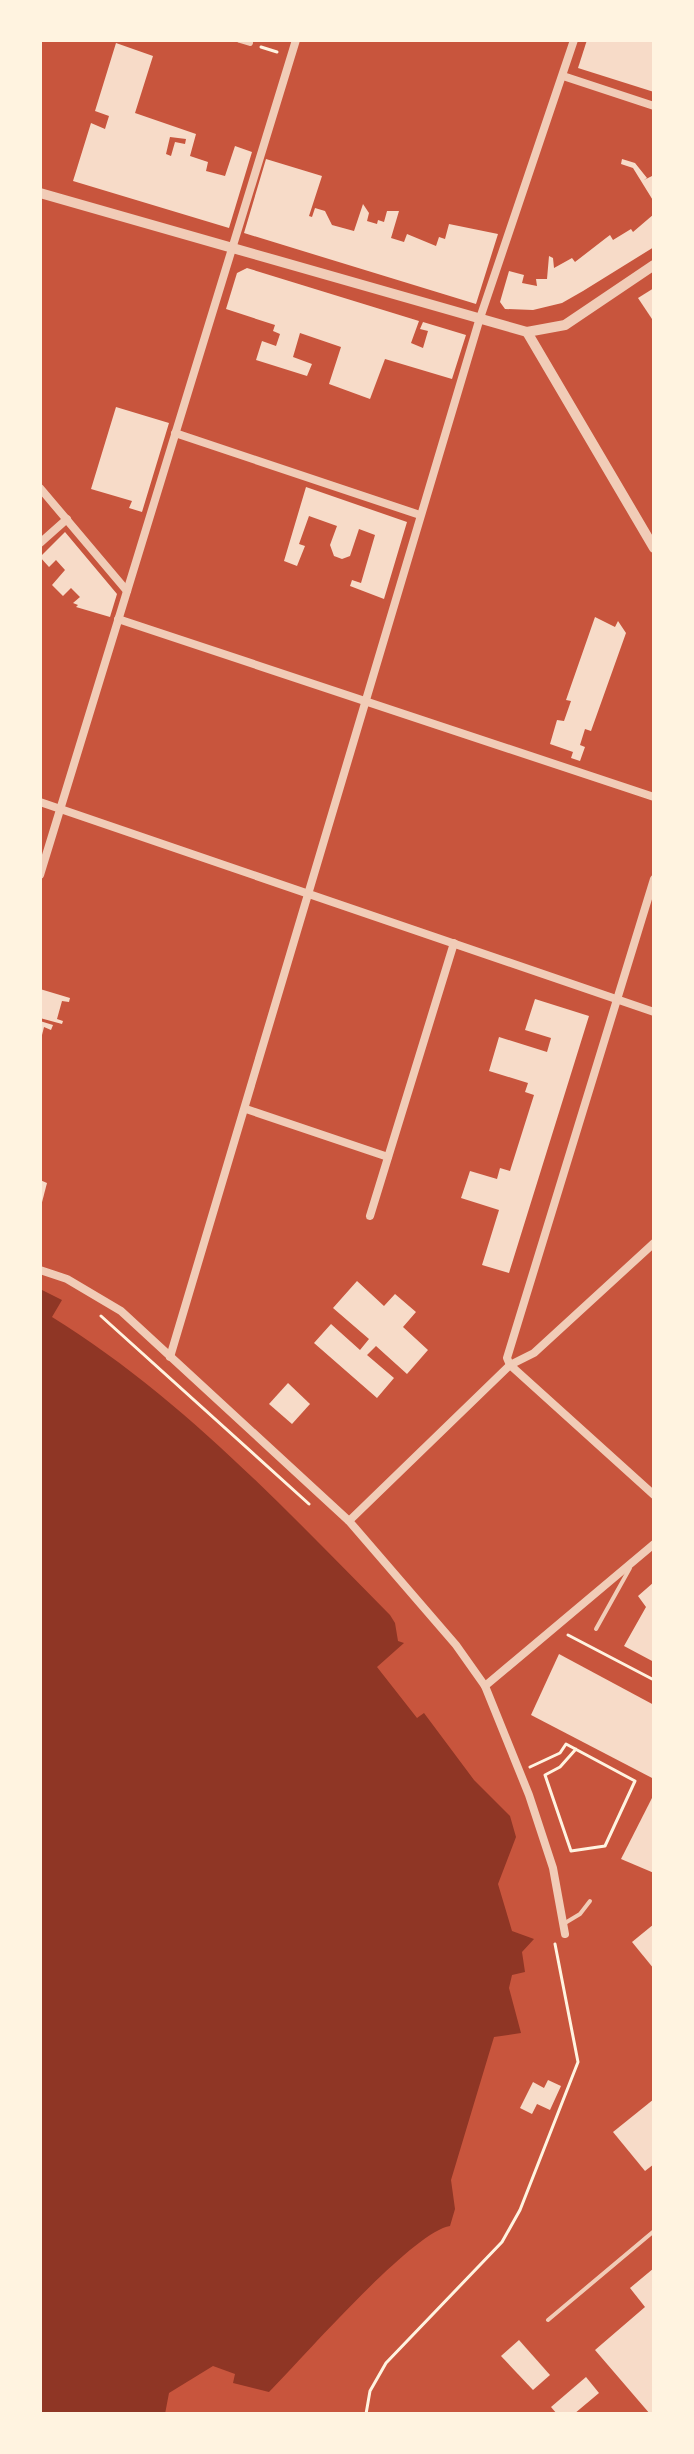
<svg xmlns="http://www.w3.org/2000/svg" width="694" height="2454" viewBox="0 0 694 2454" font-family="'Golos Text',sans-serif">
<rect width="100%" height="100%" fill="#c8553d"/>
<path fill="#8f3625" d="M40 1289 62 1300 52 1317C180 1396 285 1509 390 1615L395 1623 398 1641 404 1643 377 1667 417 1718 424 1713 474 1780 510 1816 516 1837 498 1884 512 1931 534 1939 522 1952 525 1972 512 1975 509 1988 521 2033 494 2037 451 2180 455 2209 450 2226C412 2232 302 2359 269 2392L233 2383 235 2374 213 2366 169 2393 165 2414H40Z"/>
<g fill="#f7dbc8" fill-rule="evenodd">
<polygon points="587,40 654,40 654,92 578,68"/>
<path d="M116 43 153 56 135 113 196 134 190 156 208 162 206 171 225 176 235 146 252 152 229 228 73 181 91 123 105 129 109 116 95 111ZM170 137 186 139 185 144 175 142 171 156 166 154Z"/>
<polygon points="266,159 322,176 309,216 312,217 315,208 325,211 332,225 354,231 363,204 369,213 367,221 377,224 378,220 384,222 387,211 399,211 391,238 404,242 407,234 436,246 439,237 445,239 449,224 498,234 476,304 244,233"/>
<polygon points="622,159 635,163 647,178 644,180 654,175 654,202 633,168 621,164"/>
<polygon points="654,214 654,247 583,291 562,303 533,310 505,309 500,302 509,271 524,275 522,283 537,286 536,279 547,279 549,256 553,258 554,268 572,258 575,262 606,238 610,235 613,240 631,229 633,232"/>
<polygon points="247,268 419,321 411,343 423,348 428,331 420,329 423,322 466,335 452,379 385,359 370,399 329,384 341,347 300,333 293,357 312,364 307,376 256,360 262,341 276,346 280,334 273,331 275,325 226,309 237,273"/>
<polygon points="654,288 654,322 638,298"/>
<polygon points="116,407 169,423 142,512 129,508 132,501 91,489"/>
<polygon points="306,487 407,522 384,599 350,586 352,580 361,583 375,535 359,529 350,556 342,559 334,556 330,545 337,526 309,516 299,544 305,546 297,566 284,561"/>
<polygon points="65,532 117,594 110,617 76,607 78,605 73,603 80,597 71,588 63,596 52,585 65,570 56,560 49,567 40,557"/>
<polygon points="595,617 615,627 618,621 626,633 591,731 585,729 580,745 585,747 580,761 571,758 573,752 550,744 557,720 564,721 571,701 566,700"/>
<polygon points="40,989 70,998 69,1002 62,1001 57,1019 63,1021 62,1024 40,1018"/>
<polygon points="535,999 589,1016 509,1273 482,1265 499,1210 461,1198 470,1171 497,1179 500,1168 510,1171 534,1095 525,1092 528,1083 489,1071 499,1037 547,1052 551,1038 525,1030"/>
<polygon points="40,1021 53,1025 51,1030 44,1027 41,1039"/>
<polygon points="40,1180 47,1183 41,1206 40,1206"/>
<polygon points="357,1281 384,1306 395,1294 416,1312 403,1327 428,1350 407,1374 376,1346 367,1355 394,1378 377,1398 314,1343 331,1324 360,1350 369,1339 333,1308"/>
<polygon points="288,1383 310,1404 292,1424 269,1404"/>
<polygon points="654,1582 654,1662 624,1646 646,1607 638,1596"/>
<polygon points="559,1654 654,1705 654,1779 531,1715"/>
<polygon points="654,1794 654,1873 621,1859"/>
<polygon points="654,1924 654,1969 632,1942"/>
<polygon points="548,2080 561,2086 550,2110 537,2104 532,2114 520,2108 533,2082 544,2088"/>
<polygon points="654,2099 654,2164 645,2171 613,2132"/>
<polygon points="654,2268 654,2414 650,2414 595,2350 645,2307 630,2288"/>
<polygon points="519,2340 550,2375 533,2390 501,2356"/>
<polygon points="586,2377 599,2393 574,2414 557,2414 551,2407"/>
</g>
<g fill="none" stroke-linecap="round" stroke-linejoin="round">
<g stroke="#fff3e0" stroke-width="3">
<polyline points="261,47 277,52"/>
<polyline points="101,1316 309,1504"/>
<polyline points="568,1635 654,1680"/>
<polyline points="530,1767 560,1753 566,1744 635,1781 605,1846 571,1851 545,1775 560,1767 576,1749"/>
<polyline points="366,2414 370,2391 386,2363 502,2242 520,2210 578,2062 555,1944"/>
</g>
<g stroke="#f1ccb7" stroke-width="4">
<polyline points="596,1629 630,1568"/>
<polyline points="565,1923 580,1914 590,1901"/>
<polyline points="548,2320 654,2231"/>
</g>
<polyline stroke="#f1ccb7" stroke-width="6" points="240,40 250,43"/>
<g stroke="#f1ccb7" stroke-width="8">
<polyline points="563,76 654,106"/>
<polyline points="175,433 420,515"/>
<polyline points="40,488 127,591"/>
<polyline points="40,543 67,519"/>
<polyline points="118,619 654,797"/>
<polyline points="40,802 654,1012"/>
<polyline points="40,875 296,40"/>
<polyline points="246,1109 388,1157"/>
<polyline points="370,1216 454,943"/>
<polyline points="40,1270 67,1279 121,1311 349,1521 456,1645 485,1686 529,1795 553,1868 565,1934"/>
<polyline points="170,1357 479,321 574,40"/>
<polyline points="510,1365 507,1358 654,879"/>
<polyline points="510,1365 654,1495"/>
<polyline points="349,1521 510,1365 534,1353 654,1243"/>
<polyline points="485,1686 654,1544"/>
</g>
<g stroke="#f1ccb7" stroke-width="10">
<polyline points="40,193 527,332 565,325 654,265"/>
<polyline points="527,332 654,548"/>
</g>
</g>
<rect width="694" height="2454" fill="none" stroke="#fff3e0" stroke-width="84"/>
</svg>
